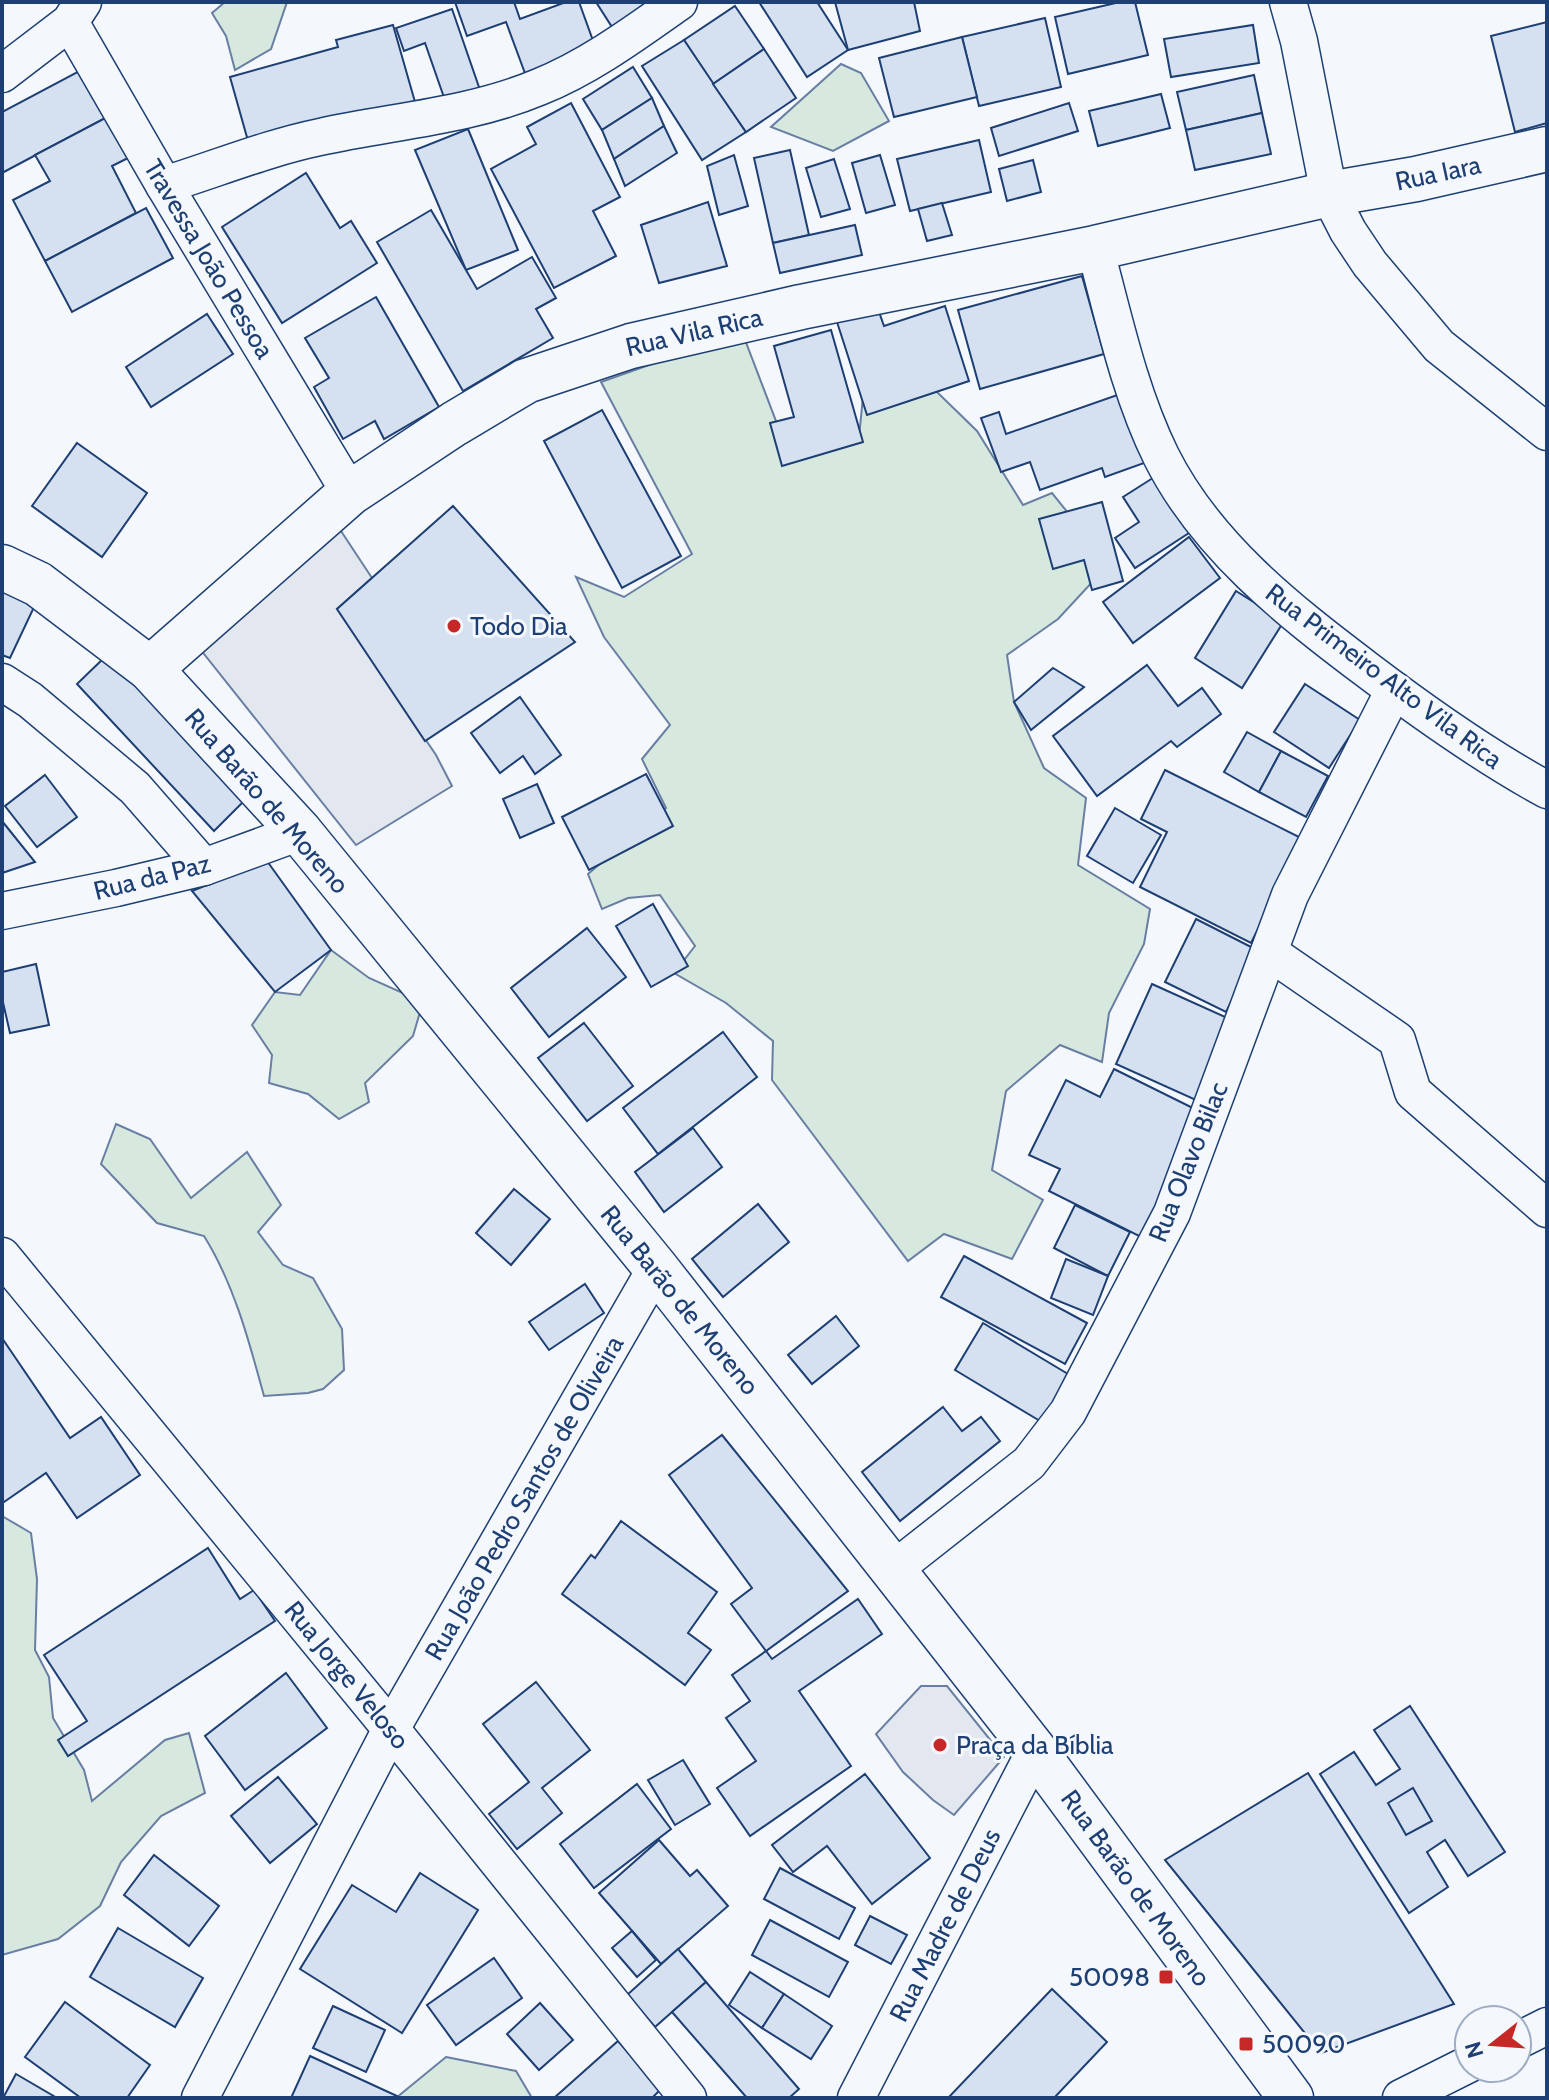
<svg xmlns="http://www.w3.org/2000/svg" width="1549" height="2100" viewBox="0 0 1549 2100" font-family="Cabin,sans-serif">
<rect width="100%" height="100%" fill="#f4f7fb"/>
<g fill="#d7e8df" stroke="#687fa3" stroke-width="2">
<polygon points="225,2 287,2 271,49 235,70 226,36 212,13"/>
<polygon points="841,64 861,73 889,121 833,151 771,127"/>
<polygon points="742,332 789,455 859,437 863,397 936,391 977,431 1023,505 1052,493 1109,564 1058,619 1007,655 1014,702 1044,768 1086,798 1078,865 1150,909 1144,944 1109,1013 1102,1062 1060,1045 1006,1091 992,1170 1043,1200 1012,1259 944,1234 908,1261 772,1080 773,1041 726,1003 674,973 695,946 660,895 628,898 602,909 588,874 666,808 642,759 670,725 604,637 576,577 624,597 692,554 601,382"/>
<polygon points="331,950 369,978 423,1002 413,1036 365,1083 369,1102 339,1119 308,1094 269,1083 272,1055 252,1025 275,992 300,995"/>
<path d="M116 1124 150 1139 191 1198 247 1152 281 1205 258 1232 283 1265 313 1278 342 1329 344 1370 323 1389 308 1393 264 1396C249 1341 234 1284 204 1236L157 1223 101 1164Z"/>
<polygon points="2,1516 31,1533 37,1579 35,1650 49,1677 53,1718 84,1770 92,1801 165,1740 189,1733 205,1793 161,1816 121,1862 100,1906 58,1939 2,1955"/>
<polygon points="446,2057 516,2071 532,2098 396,2098"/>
</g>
<g fill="#e3e8f0" stroke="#687fa3" stroke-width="2">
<polygon points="339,528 372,578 337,609 436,755 452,786 356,845 185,630"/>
<polygon points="921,1686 947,1686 1004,1757 954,1815 933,1800 903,1772 876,1734"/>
</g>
<g fill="#d5e0f0" stroke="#1d3f73" stroke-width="2">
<polygon points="455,2 514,2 520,19 566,2 579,2 596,49 526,76 506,22 467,36"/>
<polygon points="596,2 651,2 612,27"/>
<polygon points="759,2 817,2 848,50 807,77"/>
<polygon points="835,2 914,2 920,31 848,50"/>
<polygon points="1120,2 1135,2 1148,55 1068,74 1055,17"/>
<polygon points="735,6 764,49 713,84 684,40"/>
<polygon points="452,9 481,93 447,106 425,43 404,51 396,28"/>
<polygon points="1045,18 1061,87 979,106 962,37"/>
<polygon points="1547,22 1547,123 1515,132 1491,36"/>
<polygon points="393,25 415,102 250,148 230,77 338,47 336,40"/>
<polygon points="1253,25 1259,63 1171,77 1164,39"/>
<polygon points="962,37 977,97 894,117 879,58"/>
<polygon points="684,40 746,132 702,160 642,66"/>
<polygon points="764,49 796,98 746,132 713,84"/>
<polygon points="633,67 652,98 602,130 583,99"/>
<polygon points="85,68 111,115 2,173 2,112"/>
<polygon points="1254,75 1262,113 1186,130 1177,92"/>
<polygon points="1161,94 1170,128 1098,146 1089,111"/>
<polygon points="652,98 664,126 614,159 602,130"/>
<polygon points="571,103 620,197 593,211 616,256 554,288 491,169 536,144 527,127"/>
<polygon points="1069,103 1078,131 999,156 991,128"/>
<polygon points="1262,113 1271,154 1195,170 1186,130"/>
<polygon points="111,115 132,156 112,166 136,213 45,261 13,200 50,181 35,155"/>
<polygon points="664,126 677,153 625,186 614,159"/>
<polygon points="468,129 518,250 466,270 415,150"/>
<polygon points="979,140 991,192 910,211 897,159"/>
<polygon points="790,150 809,235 773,243 754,158"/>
<polygon points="734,155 748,206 719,215 707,166"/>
<polygon points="880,155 895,205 866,213 852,163"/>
<polygon points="834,159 850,209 821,217 806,168"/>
<polygon points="1033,160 1041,192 1007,201 999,169"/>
<polygon points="306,173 340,228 351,221 377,263 282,323 222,227"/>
<polygon points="708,202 727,266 659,283 641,225"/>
<polygon points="942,203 952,235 927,241 918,209"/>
<polygon points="146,208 173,258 72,312 45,261"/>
<polygon points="431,210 477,289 532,257 556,298 536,309 553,338 463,391 377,242"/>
<polygon points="855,225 862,255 780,273 773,243"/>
<polygon points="1082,276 1104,354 980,389 958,310"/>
<polygon points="376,297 439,407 384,439 375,421 343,439 314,387 329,378 305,338"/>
<polygon points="945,306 969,381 867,415 837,322 878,309 884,326"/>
<polygon points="207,314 233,354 151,407 126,367"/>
<polygon points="831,330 863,442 782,466 770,423 794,417 774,346"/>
<polygon points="1123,393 1147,462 1105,477 1102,468 1040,490 1030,462 1001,472 981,418 999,412 1006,434"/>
<polygon points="602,410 681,556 622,588 544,441"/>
<polygon points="77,443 147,493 102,557 32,506"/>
<polygon points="1156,476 1192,531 1135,568 1115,538 1139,522 1123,497"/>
<polygon points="1102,502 1123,581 1092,590 1084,560 1053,569 1039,519"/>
<polygon points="453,506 575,642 425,741 337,609"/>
<polygon points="1189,537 1220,578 1133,643 1103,602"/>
<polygon points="2,589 35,605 10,658 2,655"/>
<polygon points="1236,591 1284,621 1242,688 1195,658"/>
<polygon points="108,654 245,800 214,831 77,684"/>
<polygon points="1147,665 1178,706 1202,688 1221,714 1177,747 1171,741 1097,796 1053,736"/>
<polygon points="1053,668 1084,687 1031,730 1014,702"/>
<polygon points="1305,684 1360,720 1329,768 1274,732"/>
<polygon points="520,697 561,755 535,774 523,756 500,773 471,733"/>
<polygon points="1247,732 1281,751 1259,792 1224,772"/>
<polygon points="1281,751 1328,776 1306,817 1259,792"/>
<polygon points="1165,770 1303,839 1251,943 1140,887 1167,832 1141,819"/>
<polygon points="646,774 673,826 589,870 562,817"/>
<polygon points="45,775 77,817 37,847 5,806"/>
<polygon points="537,784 554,823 520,838 503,799"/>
<polygon points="1115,808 1161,835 1133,883 1087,856"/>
<polygon points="2,821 35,862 2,873"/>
<polygon points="267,861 331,950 275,992 192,891"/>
<polygon points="653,904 688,966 651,987 616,926"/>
<polygon points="1196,919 1257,950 1226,1012 1165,982"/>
<polygon points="587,928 626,977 549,1037 511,988"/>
<polygon points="36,964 49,1025 10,1033 2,998 2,972"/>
<polygon points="1152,984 1234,1021 1198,1101 1116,1064"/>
<polygon points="584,1023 633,1086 587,1121 538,1058"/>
<polygon points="723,1032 757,1077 658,1154 623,1108"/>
<polygon points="1114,1069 1207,1115 1147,1240 1049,1191 1060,1169 1029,1155 1066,1080 1100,1097"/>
<polygon points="693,1128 722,1167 664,1212 635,1172"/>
<polygon points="514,1189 550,1219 511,1265 476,1233"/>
<polygon points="758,1204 789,1242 723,1297 692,1259"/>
<polygon points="1075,1205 1130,1232 1108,1276 1054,1248"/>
<polygon points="964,1256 1087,1323 1065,1364 941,1297"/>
<polygon points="1066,1259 1108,1276 1093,1315 1051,1298"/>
<polygon points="585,1284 604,1313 549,1350 529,1322"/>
<polygon points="836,1316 859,1346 812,1384 788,1355"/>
<polygon points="983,1323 1073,1377 1045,1424 955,1370"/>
<polygon points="2,1338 70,1438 101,1417 140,1475 77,1518 46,1473 4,1502 2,1500"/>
<polygon points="943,1407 962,1431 981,1417 1000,1441 900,1521 862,1472"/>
<polygon points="722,1435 848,1591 766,1651 731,1604 752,1588 669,1475"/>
<polygon points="621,1521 717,1592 688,1633 711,1650 685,1685 562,1594 591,1555 595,1558"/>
<polygon points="208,1548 240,1599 254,1590 275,1621 68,1756 58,1740 87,1721 44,1655"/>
<polygon points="858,1599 882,1634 799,1691 851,1766 750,1836 717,1788 756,1761 726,1718 750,1701 732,1675 766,1651 772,1659"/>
<polygon points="286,1673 327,1728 245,1790 205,1736"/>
<polygon points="536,1682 590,1750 542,1788 562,1813 517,1849 489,1814 529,1782 483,1724"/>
<polygon points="1410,1706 1505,1852 1468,1876 1445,1840 1427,1852 1448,1887 1409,1913 1320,1774 1354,1752 1376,1785 1400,1769 1374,1730"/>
<polygon points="683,1760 710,1804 675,1825 648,1780"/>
<polygon points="1308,1773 1454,2004 1321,2053 1165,1860"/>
<polygon points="865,1774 930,1858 872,1904 827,1846 793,1872 772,1845"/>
<polygon points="278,1777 317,1824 270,1863 231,1816"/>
<polygon points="637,1784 671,1829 594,1888 560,1844"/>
<polygon points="1413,1788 1432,1821 1406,1835 1388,1803"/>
<polygon points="659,1840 690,1876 697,1870 728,1906 661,1964 599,1893"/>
<polygon points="154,1855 219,1906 189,1946 124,1895"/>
<polygon points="780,1868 855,1908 839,1939 764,1899"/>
<polygon points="420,1873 478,1910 402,2033 300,1969 352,1885 396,1912"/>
<polygon points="870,1916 907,1935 891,1964 855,1945"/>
<polygon points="770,1920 848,1962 829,1997 752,1955"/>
<polygon points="118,1928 203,1978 175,2027 90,1977"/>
<polygon points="632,1931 656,1960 637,1977 612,1948"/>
<polygon points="678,1949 706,1982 655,2027 627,1995"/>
<polygon points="494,1958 522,1998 456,2045 427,2005"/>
<polygon points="750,1972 784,1994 762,2028 729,2005"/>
<polygon points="706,1982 799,2089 789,2098 747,2098 672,2012"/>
<polygon points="1052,1989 1107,2042 1054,2098 948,2098"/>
<polygon points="784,1994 832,2026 811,2059 762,2028"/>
<polygon points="65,2002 150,2065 127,2098 81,2098 25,2057"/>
<polygon points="540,2003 573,2040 539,2070 507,2034"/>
<polygon points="333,2006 385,2030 366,2072 313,2048"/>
<polygon points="618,2041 661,2089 652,2098 554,2098"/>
<polygon points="310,2056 397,2096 396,2098 291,2098"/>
<polygon points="16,2074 57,2098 3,2098"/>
</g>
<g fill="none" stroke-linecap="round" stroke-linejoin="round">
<defs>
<g id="minor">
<polyline points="1288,2 1299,41 1329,194 1348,231 1370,264 1439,346 1547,432"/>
<polyline points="70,22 164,185 350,493"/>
<polyline points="2,74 70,22 83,2"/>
<path d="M164 185C216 169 267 148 320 137 393 121 470 116 539 87 589 67 635 33 679 2"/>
<path d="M1095 248C1114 318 1129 391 1161 456 1206 546 1288 610 1366 669 1424 713 1483 755 1547 790"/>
<polyline points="2,682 30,700 135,788 204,867"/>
<polyline points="2,911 116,888 204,867 300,832"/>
<polyline points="1269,952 1397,1040 1413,1092 1547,1209"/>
<polyline points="2,1256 391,1729 688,2098"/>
<polyline points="893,1570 1029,1463 1068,1412 1172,1213 1290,895 1394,690"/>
<polyline points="1517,2041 1547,2026"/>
<polyline points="200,2098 391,1729 656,1268"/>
<polyline points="856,2098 1035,1751"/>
<polyline points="1401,2098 1469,2064"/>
</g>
<g id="tertiary">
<polyline points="2,567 38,584 150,669 300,832 656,1268 893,1570 1035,1751 1291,2098"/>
<polyline points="150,669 350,493 454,424 526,381 631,346 801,307 1095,248 1329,194 1416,179 1547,149"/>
</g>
</defs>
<use href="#minor" stroke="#1d3f73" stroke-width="39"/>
<use href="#tertiary" stroke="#1d3f73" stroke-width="47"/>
<use href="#minor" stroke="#f4f7fb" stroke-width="36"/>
<use href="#tertiary" stroke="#f4f7fb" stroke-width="44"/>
</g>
<g fill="#c62828" stroke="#f4f7fb" stroke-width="3">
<circle cx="454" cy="626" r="8"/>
<circle cx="940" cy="1745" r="8"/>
<rect x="1158" y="1969" width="16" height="16" rx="4"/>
<rect x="1238" y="2036" width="16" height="16" rx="4"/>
</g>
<g text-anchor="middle" stroke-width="6" stroke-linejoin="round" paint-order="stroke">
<g font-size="26" fill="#1d3f73" stroke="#f4f7fb">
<text transform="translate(1438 173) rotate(-12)" y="9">Rua Iara</text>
<text transform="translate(209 259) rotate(59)" y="9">Travessa João Pessoa</text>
<text transform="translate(694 332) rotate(-13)" y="9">Rua Vila Rica</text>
<text transform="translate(1384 676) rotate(37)" y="9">Rua Primeiro Alto Vila Rica</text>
<text transform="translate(267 801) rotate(49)" y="9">Rua Barão de Moreno</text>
<text transform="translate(152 877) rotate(-14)" y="9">Rua da Paz</text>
<text transform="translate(1188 1162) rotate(-68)" y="9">Rua Olavo Bilac</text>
<text transform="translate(680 1300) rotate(51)" y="9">Rua Barão de Moreno</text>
<text transform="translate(524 1498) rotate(-60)" y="9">Rua João Pedro Santos de Oliveira</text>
<text transform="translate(347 1675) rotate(51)" y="9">Rua Jorge Veloso</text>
<text transform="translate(1136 1888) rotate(54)" y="9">Rua Barão de Moreno</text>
<text transform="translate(945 1925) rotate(-63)" y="9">Rua Madre de Deus</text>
</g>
<g font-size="26" fill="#1d3f73" stroke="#f4f7fb" text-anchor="start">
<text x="470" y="635">Todo Dia</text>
<text x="956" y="1754">Praça da Bíblia</text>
<text x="1150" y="1986" text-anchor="end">50098</text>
<text x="1262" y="2053">50090</text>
</g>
</g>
<rect width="1549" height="2100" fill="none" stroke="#1d3f73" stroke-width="8"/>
<g transform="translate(1493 2044) rotate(253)"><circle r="38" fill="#f4f7fb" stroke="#9eadc5" stroke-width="2"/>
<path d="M0-6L14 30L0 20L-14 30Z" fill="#c62828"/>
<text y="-12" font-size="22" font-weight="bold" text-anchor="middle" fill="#1d3f73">N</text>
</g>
</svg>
